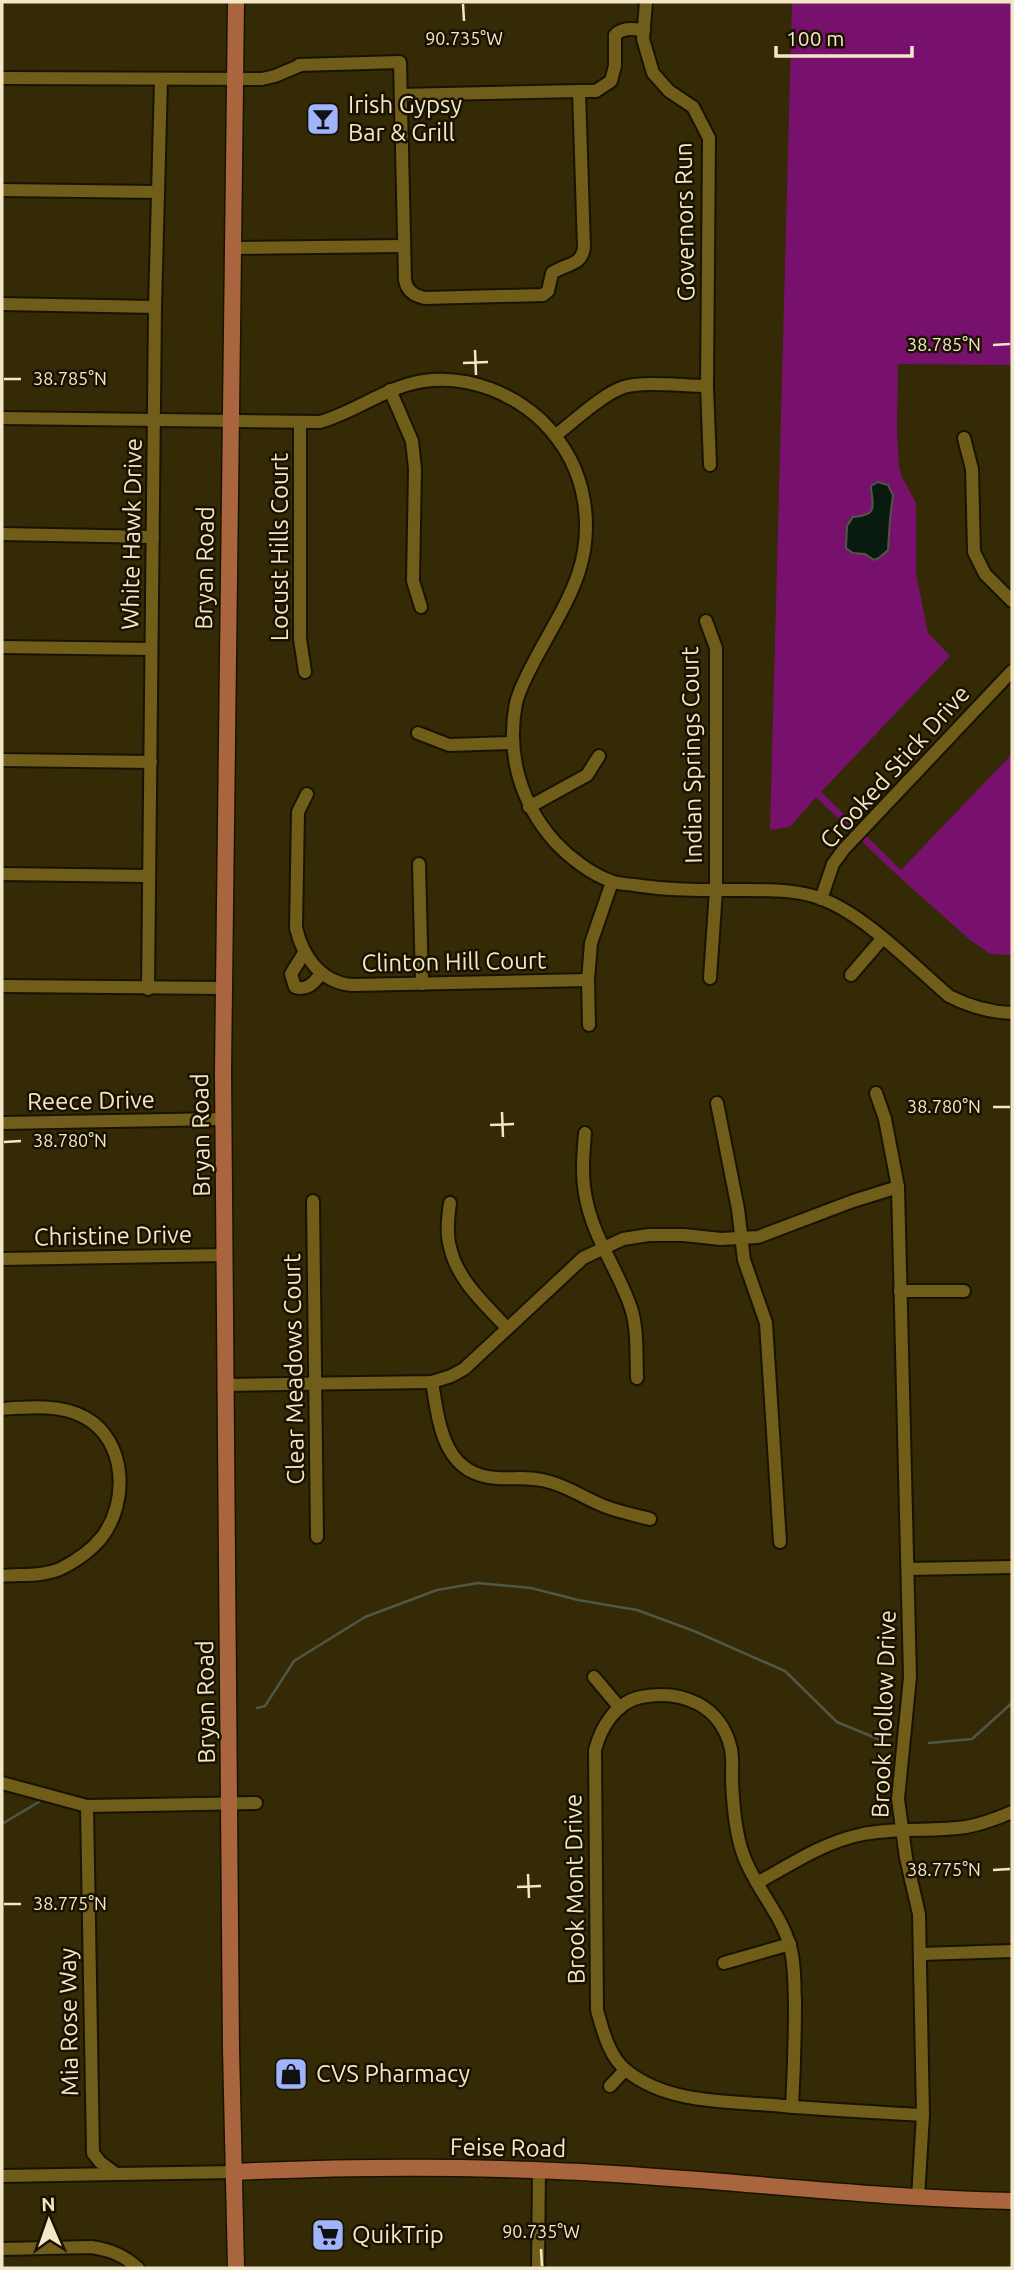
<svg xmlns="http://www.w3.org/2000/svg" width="1014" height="2270" viewBox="0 0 1014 2270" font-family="Ubuntu,sans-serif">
<rect width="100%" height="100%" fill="#342a06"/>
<polygon fill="#78106e" points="792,2 1012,2 1012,365 898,364 897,432 899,467 902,477 916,503 916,574 928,633 950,656 821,792 901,870 1012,754 1012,955 990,954 969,939 896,874 816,797 790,827 770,830"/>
<path fill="#091a0e" stroke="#4f5846" stroke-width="2" d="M878 482 888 485 893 495 890 519 888 550 879 558 874 560 865 554 853 553 846 548 847 526 853 517C880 515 872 505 871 486Z"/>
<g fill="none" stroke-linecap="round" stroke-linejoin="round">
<g stroke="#4f5846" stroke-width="2.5">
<polyline points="257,1708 265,1706 294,1661 365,1617 437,1590 478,1583 531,1588 578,1600 637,1610 694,1631 785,1671 837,1722 878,1739"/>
<polyline points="929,1743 972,1739 1012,1703"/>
<polyline points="2,1824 42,1800"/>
</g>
<defs>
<g id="minor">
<polyline points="646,2 643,39 653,73 669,91 693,107 709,138 707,386 710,465"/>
<path d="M299 65 400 62 405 280C407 291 414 296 425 298L543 295 548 291 552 273C567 263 581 266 584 248L579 91H596L611 81 615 66V35C623 27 633 29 644 30"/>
<polyline points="2,78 262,79 275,76 301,65"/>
<polyline points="401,95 579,91"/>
<polyline points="2,190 158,192"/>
<polyline points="232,248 404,246"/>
<polyline points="2,304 155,307"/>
<polyline points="390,390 412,441 415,469 413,581 421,607"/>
<path d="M2 418 320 422C359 411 390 383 432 380 473 377 513 394 542 421 564 443 579 470 584 501 594 565 566 602 537 656 529 671 520 687 516 703 506 754 521 804 555 842 570 858 591 874 611 881 618 884 626 884 634 885 672 891 710 890 748 890 773 890 799 890 822 899 865 915 914 966 949 996 970 1007 989 1012 1012 1013"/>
<polyline points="300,422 300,639 305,672"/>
<path d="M556 435C573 422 604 393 624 387 647 381 682 386 707 386"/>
<polyline points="964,438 972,469 974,552 985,574 1012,601"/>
<polyline points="2,534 153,537"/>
<polyline points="706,621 716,648 716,890 710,978"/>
<polyline points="2,647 151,649"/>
<polyline points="418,733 449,745 513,743"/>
<polyline points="2,760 151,762"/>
<path d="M307 794 298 812 296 928C303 957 321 983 353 985L588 980"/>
<polyline points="529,807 587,775 599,756"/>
<polyline points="419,864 422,984"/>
<polyline points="2,874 148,876"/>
<polyline points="821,899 833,864 844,849 1012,671"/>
<path d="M304 953 291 974 295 987C309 991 314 982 322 973"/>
<polyline points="851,975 882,939"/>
<polyline points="2,986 223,988"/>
<polyline points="148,989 155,307 161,80"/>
<polyline points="589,1025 588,980 591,943 612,882"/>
<polyline points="876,1093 885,1119 898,1187 910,1677 898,1799 906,1858 919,1914 923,2115 918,2198"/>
<polyline points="717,1103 738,1209 744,1260 766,1323 780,1542"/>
<polyline points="2,1123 223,1119"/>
<path d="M585 1133C583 1156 581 1180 587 1203 595 1240 619 1272 631 1308 638 1330 636 1354 637 1378"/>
<polyline points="313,1201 317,1537"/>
<path d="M450 1203C448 1217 446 1233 450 1247 457 1280 485 1304 507 1328"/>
<polyline points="2,1259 225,1255"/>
<polyline points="900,1291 964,1291"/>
<path d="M432 1382C439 1424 443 1475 497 1478 515 1479 533 1476 550 1482 569 1487 586 1499 604 1506 619 1512 635 1515 650 1519"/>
<polyline points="226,1385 432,1382 451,1376 464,1369 583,1258 623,1239 649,1235 684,1235 721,1239 758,1237 853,1201 898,1187"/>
<path d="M2 1409C28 1407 62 1404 86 1418 126 1441 129 1501 102 1537 91 1551 76 1561 60 1569 41 1577 21 1574 2 1576"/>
<polyline points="908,1569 1012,1567"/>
<polyline points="594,1677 620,1708"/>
<polyline points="2,1783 87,1806 256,1803"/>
<polyline points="87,1806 93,2153 100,2162 116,2174"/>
<path d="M757 1883C790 1865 822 1843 859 1835 894 1827 931 1832 966 1827 982 1824 998 1818 1012 1812"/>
<polyline points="921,1954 1012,1951"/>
<polyline points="724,1963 790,1944"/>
<polyline points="610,2086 625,2070"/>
<path d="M792 2107C794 2071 795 2037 795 2001 794 1982 795 1961 789 1943 779 1911 754 1886 743 1854 735 1832 733 1804 732 1781 732 1770 733 1759 731 1749 721 1705 682 1689 641 1697 616 1702 601 1727 595 1750L597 2010C603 2031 609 2057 627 2071 667 2103 724 2101 773 2105 823 2110 873 2112 923 2115"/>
<polyline points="2,2176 234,2172"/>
<path d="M2 2249 91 2247C111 2250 123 2255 138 2268"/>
<polyline points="538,2268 539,2170"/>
</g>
<g id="major">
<path d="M234 2172C341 2167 449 2166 557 2171 709 2177 860 2198 1012 2201"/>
<polyline points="236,2268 231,2049 223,1071 236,2"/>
</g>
</defs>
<use href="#minor" stroke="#181301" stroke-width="16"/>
<use href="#major" stroke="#181301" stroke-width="19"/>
<use href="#minor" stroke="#705d19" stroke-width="12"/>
<use href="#major" stroke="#a9653e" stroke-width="16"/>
</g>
<path fill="none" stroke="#f2e8c8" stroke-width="2.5" d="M463 4 464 21M993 345 1010 344M475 350 476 375M463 363 488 362M4 379H21M993 1107H1010M502 1112 503 1137M490 1125 514 1124M4 1142 21 1141M993 1870 1010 1869M528 1874 529 1898M517 1887 541 1886M4 1904H21M541 2249 542 2266"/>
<defs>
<symbol id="bar-square" viewBox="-11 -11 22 22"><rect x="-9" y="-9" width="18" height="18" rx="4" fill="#a0b3fd" stroke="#1a1200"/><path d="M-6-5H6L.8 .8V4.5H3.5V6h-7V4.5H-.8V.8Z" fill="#111"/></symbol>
<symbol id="shop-square" viewBox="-11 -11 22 22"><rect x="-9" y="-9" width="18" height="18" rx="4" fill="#a0b3fd" stroke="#1a1200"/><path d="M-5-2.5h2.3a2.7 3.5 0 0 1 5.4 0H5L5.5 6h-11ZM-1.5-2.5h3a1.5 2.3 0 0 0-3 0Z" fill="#111"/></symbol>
<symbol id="supermarket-square" viewBox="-11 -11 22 22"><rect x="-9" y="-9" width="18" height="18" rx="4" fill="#a0b3fd" stroke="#1a1200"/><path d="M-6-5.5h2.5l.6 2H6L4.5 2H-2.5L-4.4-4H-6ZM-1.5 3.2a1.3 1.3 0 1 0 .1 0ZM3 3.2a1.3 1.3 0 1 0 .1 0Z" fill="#111"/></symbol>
</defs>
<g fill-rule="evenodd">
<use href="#bar-square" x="304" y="100" width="38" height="38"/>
<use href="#shop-square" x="272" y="2055" width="38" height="38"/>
<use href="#supermarket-square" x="309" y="2216" width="38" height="38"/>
</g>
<g text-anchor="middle" stroke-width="5" stroke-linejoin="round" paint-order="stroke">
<g font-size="24" fill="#f2e8c8" stroke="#1a1200" text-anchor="start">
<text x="348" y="113">Irish Gypsy<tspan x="348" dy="28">Bar &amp; Grill</tspan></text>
<text x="316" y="2082">CVS Pharmacy</text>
<text x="352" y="2243">QuikTrip</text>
</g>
<g font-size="24" fill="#f2e8c8" stroke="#1a1200">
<text transform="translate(685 222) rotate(-91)" y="8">Governors Run</text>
<text transform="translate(132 534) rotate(-89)" y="8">White Hawk Drive</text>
<text transform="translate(280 547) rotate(-90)" y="8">Locust Hills Court</text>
<text transform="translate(205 568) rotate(-89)" y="8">Bryan Road</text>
<text transform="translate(692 755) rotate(-91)" y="8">Indian Springs Court</text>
<text transform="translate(895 767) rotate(-48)" y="8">Crooked Stick Drive</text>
<text transform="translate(454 962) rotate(-1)" y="8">Clinton Hill Court</text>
<text transform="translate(91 1101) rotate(-1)" y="8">Reece Drive</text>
<text transform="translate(201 1135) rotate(-91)" y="8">Bryan Road</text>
<text transform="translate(113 1236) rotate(-1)" y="8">Christine Drive</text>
<text transform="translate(294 1369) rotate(-91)" y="8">Clear Meadows Court</text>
<text transform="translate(206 1702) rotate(-91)" y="8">Bryan Road</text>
<text transform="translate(884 1714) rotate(-88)" y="8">Brook Hollow Drive</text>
<text transform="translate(575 1889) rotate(-91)" y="8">Brook Mont Drive</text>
<text transform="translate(69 2022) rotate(-91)" y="8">Mia Rose Way</text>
<text transform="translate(508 2148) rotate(1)" y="8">Feise Road</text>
</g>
</g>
<g font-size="18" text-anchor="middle" fill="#f2e8c8" stroke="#1a1200" stroke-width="5" stroke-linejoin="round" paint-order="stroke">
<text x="464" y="45">90.735°W</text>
<text x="944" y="351">38.785°N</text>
<text x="70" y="385">38.785°N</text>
<text x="944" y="1113">38.780°N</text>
<text x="70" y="1147">38.780°N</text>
<text x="944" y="1876">38.775°N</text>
<text x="70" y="1910">38.775°N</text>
<text x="541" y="2238">90.735°W</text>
</g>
<rect width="1014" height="2270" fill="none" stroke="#f2e8c8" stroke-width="7"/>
<g transform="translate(49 2221) rotate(358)" stroke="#1a1200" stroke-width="5" paint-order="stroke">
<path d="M0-5L12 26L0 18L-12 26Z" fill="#f2e8c8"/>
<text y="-10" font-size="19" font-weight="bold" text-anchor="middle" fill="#f2e8c8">N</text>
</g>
<path d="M776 46v10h136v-10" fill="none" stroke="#f2e8c8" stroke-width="3.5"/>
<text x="786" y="46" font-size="21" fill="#f2e8c8" stroke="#1a1200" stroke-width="5" paint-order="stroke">100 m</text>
</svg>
